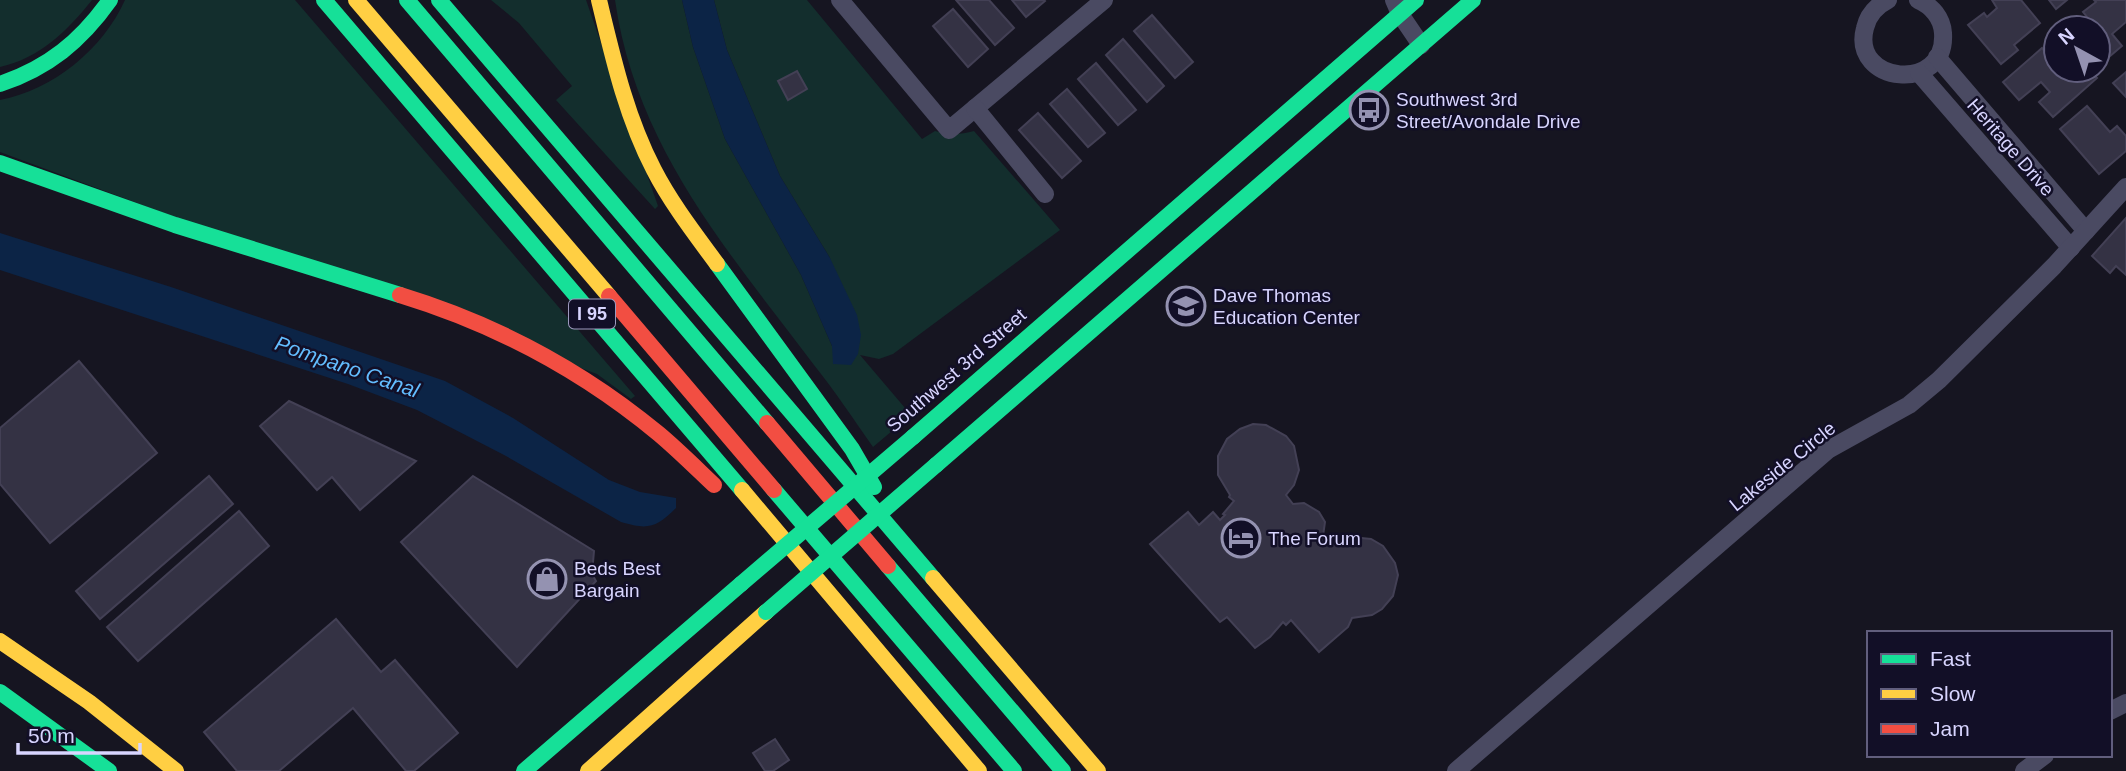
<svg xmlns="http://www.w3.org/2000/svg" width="2126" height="771" viewBox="0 0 2126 771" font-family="Helvetica,sans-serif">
<rect width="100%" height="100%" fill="#161521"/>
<g fill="#132e2d">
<path d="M0 0H92C67 31 40 58 0 67Z"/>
<path d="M125 0H295L635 396 631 399 597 374 0 152V100C53 90 103 49 125 0Z"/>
<polygon points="491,0 586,0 658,206 655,209 556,100 572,86 519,23"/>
<path d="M615 0H682L693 47 725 139 801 275 832 346 830 258 780 176 727 50 714 0H807L922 139 935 131C948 135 960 135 974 131L1060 230 893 354 879 359 860 355 911 415 873 447C854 420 835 391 814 365 728 251 636 147 615 0Z"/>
</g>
<g fill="#0c2446">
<polygon points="682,0 714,0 727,50 780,176 830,258 857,315 861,335 858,354 851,365 833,364 832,346 801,275 725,139 693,47"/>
<path d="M0 233 171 287 445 381 513 418 609 480 640 492 676 498V508C656 528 648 530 621 522L506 456 417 410 348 384 0 270Z"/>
</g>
<g fill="#343244" stroke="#434055" stroke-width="2">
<polygon points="956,0 989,0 1014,28 995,45"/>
<polygon points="1012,0 1044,0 1045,1 1026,17"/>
<polygon points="1992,0 2021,0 2040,23 2014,45 2018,50 2001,64 1968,25 1984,13 1987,17 1997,8"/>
<polygon points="2049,0 2067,0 2056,9"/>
<polygon points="2094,0 2126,0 2126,22 2112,34 2122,46 2103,62 2098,56 2098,28 2086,28 2092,23 2083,12 2096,2"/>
<polygon points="953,9 988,49 968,67 933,26"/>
<polygon points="1152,15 1193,62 1175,78 1134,31"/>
<polygon points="1123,39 1164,86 1147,102 1106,55"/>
<polygon points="2042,48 2054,62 2056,60 2056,70 2090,70 2097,78 2053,117 2039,102 2050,92 2041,82 2019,100 2003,82"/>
<polygon points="1096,63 1136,110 1118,125 1078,79"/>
<polygon points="797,71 807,89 788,100 778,81"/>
<polygon points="2126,72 2126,97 2113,83"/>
<polygon points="1067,89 1105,133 1088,147 1050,104"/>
<polygon points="2087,106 2110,132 2117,126 2126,136 2126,151 2099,174 2060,129"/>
<polygon points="1038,113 1081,161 1062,178 1019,130"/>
<polygon points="2126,218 2126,275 2116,266 2110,273 2092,256"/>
<polygon points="79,361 157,453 50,543 0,484 0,428"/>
<polygon points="289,401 416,461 360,510 332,477 317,490 260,426"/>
<polygon points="1253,424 1266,425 1286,436 1294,446 1299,470 1294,485 1286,495 1293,504 1304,503 1319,512 1325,522 1323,536 1331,546 1351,537 1371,539 1383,546 1395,563 1398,575 1393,596 1382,609 1372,615 1352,618 1348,627 1319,652 1291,620 1286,625 1283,622 1270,637 1255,648 1227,617 1220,622 1150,544 1188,512 1199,525 1213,512 1220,520 1225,515 1223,514 1234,501 1229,497 1230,495 1218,475 1218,456 1227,439 1240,429"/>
<polygon points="209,476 233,504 100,619 76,591"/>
<polygon points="473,476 594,551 592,574 596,581 517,667 401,542"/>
<polygon points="239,511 269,546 138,661 107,627"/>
<polygon points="336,619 381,672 395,660 458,733 414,771 406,771 353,708 279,771 237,771 204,732"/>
<polygon points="775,739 789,760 773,771 765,771 753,753"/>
</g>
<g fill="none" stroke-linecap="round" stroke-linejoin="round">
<g stroke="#4a4a62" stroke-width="18">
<polyline points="840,0 949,130 1104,0"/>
<polyline points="1394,0 1400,14 1421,45"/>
<path d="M1888 0C1876 6 1868 15 1865 28 1850 84 1947 94 1943 33 1942 18 1932 6 1918 0"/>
<polyline points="1937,57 2086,231"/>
<polyline points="1919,73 2071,248"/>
<polyline points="975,108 1045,194"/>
<polyline points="2110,711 2126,703"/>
<polyline points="1456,771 1828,450 1909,405 1939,380 2054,266 2126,187"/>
<polyline points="2024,771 2045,755"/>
</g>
<g stroke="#16e098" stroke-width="16">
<polyline points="324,0 742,490"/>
<polyline points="407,0 767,423"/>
<polyline points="439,0 933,578"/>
<path d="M0 84C48 68 81 41 110 0"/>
<polyline points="0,163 175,225 400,295"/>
<polyline points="717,264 852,449 874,487"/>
<polyline points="913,437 1416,0"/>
<polyline points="936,465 1473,0"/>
<polyline points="774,490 1014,771"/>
<polyline points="888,566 1063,771"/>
<polyline points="0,692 109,771"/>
<polyline points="524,771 741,584"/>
</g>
<g stroke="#ffcf43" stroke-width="16">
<polyline points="356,0 609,296"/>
<path d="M599 0C613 58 626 116 654 170 671 203 695 234 717 264"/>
<polyline points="742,490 979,771"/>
<polyline points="933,578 1098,771"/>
<polyline points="0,641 89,702 176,771"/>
<polyline points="588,771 766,612"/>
</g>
<g stroke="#f24e42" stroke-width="16">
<path d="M400 295C495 324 582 370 659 434 678 450 696 468 714 485"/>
<polyline points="609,296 774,490"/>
<polyline points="767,423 888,566"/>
</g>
<g stroke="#16e098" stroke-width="16">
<polyline points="741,584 913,437"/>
<polyline points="766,612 936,465"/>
</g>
</g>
<defs>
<symbol id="bus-ring" viewBox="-11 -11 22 22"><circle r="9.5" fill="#120f27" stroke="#9492b1" stroke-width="1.5"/><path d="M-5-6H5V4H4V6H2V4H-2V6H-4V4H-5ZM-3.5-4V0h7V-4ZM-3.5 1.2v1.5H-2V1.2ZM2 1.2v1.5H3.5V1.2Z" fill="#9492b1"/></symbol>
<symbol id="school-ring" viewBox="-11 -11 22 22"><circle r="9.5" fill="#120f27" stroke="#9492b1" stroke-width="1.5"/><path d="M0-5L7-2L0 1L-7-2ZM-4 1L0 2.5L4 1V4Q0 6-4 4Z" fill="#9492b1"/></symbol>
<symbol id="hotel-ring" viewBox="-11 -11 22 22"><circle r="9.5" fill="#120f27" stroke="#9492b1" stroke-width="1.5"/><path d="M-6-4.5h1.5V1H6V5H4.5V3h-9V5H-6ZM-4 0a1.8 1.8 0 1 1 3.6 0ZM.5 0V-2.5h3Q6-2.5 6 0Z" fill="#9492b1"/></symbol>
<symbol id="shop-ring" viewBox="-11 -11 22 22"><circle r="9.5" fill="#120f27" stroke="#9492b1" stroke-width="1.5"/><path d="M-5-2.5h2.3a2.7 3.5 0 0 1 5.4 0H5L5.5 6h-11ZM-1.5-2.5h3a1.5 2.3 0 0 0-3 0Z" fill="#9492b1"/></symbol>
</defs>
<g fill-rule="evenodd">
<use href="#bus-ring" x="1347" y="88" width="44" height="44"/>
<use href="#school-ring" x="1164" y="284" width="44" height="44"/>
<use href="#hotel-ring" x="1219" y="516" width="44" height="44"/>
<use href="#shop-ring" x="525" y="557" width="44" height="44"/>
</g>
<g text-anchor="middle" stroke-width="5" stroke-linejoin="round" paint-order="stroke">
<rect fill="#120f27" stroke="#9d9abe" stroke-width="2" x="569" y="299.5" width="46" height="29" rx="5"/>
<g font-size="18" font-weight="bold" fill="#d8d5ff">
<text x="592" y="320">I 95</text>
</g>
<g font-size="19" fill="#d8d5ff" stroke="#120f27" text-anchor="start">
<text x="1396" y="106">Southwest 3rd<tspan x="1396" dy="22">Street/Avondale Drive</tspan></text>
<text x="1213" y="302">Dave Thomas<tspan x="1213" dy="22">Education Center</tspan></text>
<text x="1268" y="545">The Forum</text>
<text x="574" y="575">Beds Best<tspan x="574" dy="22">Bargain</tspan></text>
</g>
<g font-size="19" fill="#d8d5ff" stroke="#120f27">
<text transform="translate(2011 147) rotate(49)" y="7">Heritage Drive</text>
<text transform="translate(956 370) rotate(-41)" y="7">Southwest 3rd Street</text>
<text transform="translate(1782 466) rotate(-39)" y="7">Lakeside Circle</text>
</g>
<g font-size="21" font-style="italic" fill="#63bdff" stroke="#120f27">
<text transform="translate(347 367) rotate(19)" y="7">Pompano Canal</text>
</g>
</g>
<rect x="1867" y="631" width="245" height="126" fill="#120f27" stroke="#615e7d" stroke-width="2"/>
<rect x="1881" y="654" width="35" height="10" fill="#16e098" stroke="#615e7d" stroke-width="2"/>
<text x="1930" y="666" font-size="21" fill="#d8d5ff">Fast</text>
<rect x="1881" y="689" width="35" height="10" fill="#ffcf43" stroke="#615e7d" stroke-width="2"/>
<text x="1930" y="701" font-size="21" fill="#d8d5ff">Slow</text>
<rect x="1881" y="724" width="35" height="10" fill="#f24e42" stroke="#615e7d" stroke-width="2"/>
<text x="1930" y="736" font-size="21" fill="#d8d5ff">Jam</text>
<g transform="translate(2077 49) rotate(320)"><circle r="33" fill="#120f27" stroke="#615e7d" stroke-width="2"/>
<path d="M0-5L12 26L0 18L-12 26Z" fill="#9492b1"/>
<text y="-10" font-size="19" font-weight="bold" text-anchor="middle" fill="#d8d5ff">N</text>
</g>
<path d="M18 743v10h122v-10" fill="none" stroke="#d8d5ff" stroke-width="3.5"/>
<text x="28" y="743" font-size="21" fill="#d8d5ff" stroke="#120f27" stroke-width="5" paint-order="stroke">50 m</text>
</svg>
